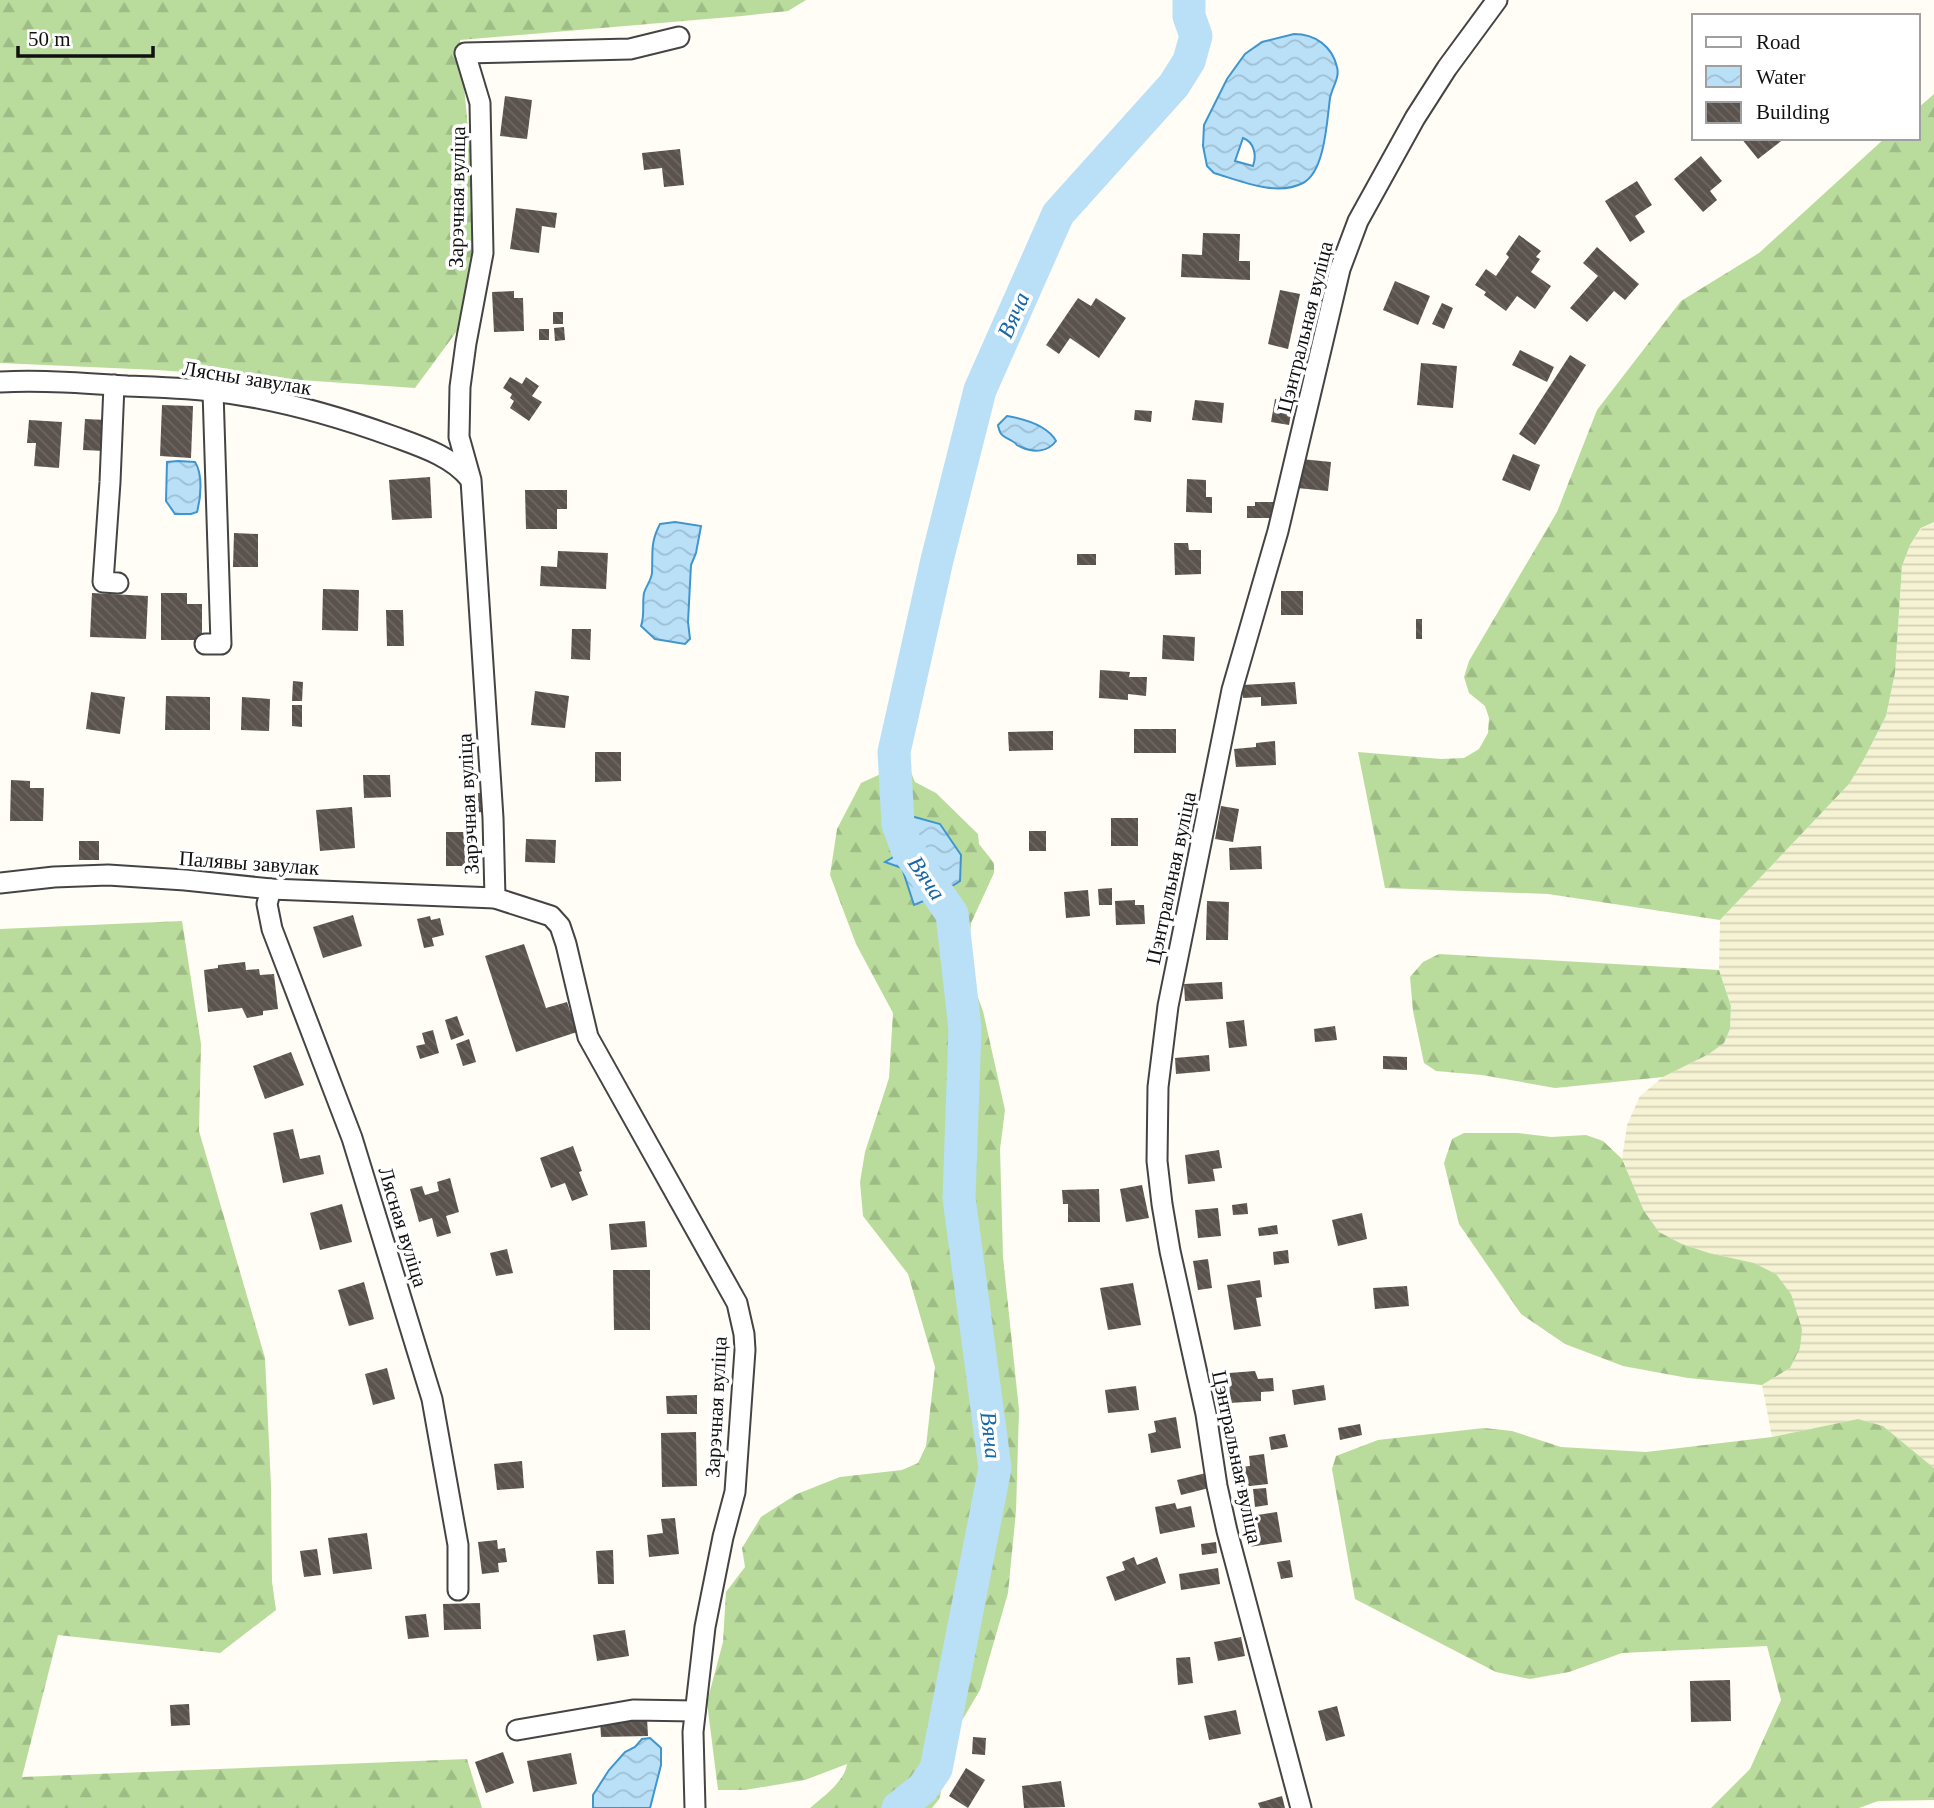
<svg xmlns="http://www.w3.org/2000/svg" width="1934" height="1808" viewBox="0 0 1934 1808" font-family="'Times New Roman',serif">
<defs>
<pattern id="farmland-rules" width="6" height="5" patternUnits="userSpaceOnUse" patternTransform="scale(1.75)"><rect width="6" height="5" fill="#f6f3d4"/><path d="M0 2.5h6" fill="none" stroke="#d2cfb5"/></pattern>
<pattern id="forest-firs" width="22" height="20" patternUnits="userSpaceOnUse" patternTransform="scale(1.75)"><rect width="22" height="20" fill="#b9dc9c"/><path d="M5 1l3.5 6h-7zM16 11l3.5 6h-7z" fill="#9ebc85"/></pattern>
<pattern id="water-waves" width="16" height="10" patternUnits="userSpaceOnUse" patternTransform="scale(1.75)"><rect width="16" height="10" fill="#b9e0f7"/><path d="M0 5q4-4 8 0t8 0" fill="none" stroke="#9ebfd3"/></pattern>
<pattern id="building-back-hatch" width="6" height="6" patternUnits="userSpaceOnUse" patternTransform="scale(1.75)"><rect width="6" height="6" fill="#5a524d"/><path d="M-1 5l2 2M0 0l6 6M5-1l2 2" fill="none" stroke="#6d6662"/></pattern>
</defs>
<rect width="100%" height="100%" fill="#fffdf5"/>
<polygon fill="url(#farmland-rules)" points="1934,522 1934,1468 1883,1426 1858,1419 1772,1437 1762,1385 1790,1368 1776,1274 1754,1263 1709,1253 1682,1244 1659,1232 1644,1211 1622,1159 1627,1125 1640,1096 1663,1077 1709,1054 1724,1043 1730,1029 1731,1006 1719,970 1720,920 1849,784 1863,761 1886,716 1895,673 1902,566 1910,545 1922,528"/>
<g fill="url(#forest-firs)">
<polygon points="0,0 806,0 788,11 742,16 460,40 478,242 457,331 415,388 157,370 0,363"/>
<polygon points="1934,94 1934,522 1921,528 1910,545 1902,566 1895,673 1886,716 1863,761 1849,784 1720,920 1548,894 1385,888 1358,752 1441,759 1464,758 1479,749 1488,733 1489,718 1485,706 1469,693 1464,677 1469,661 1557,512 1597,410 1681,301 1759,253 1885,138 1918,138 1918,108"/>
<path d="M904 767 910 770 915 782 936 793 978 834 979 844 994 863V873L971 923 967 969 983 1011 1005 1110 1000 1149 1003 1257 1019 1410 1016 1511 1008 1593 980 1690 947 1746 940 1798 932 1808H810C823 1797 845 1781 847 1764L805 1780 745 1790H718L707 1702 723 1642 726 1592 745 1567 742 1548 761 1517 797 1494 840 1477 902 1470 918 1463 926 1446 935 1367 908 1274 863 1216 860 1182 865 1152 889 1078 893 1013 856 944 830 875 837 829 861 783 885 772Z"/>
<polygon points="182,921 201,1044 199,1131 265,1358 271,1486 272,1582 276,1610 220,1653 58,1635 22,1777 467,1759 482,1808 0,1808 0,929"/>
<polygon points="1439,954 1719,970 1731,1006 1730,1029 1724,1043 1709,1054 1663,1077 1555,1088 1482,1075 1436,1071 1424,1063 1413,1011 1410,977 1423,962"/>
<polygon points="1464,1133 1518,1133 1551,1137 1586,1135 1603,1141 1622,1159 1644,1211 1659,1232 1682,1244 1709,1253 1754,1263 1776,1274 1791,1294 1802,1329 1800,1348 1790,1368 1762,1385 1688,1378 1623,1366 1565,1344 1521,1314 1459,1224 1444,1163 1452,1139"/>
<polygon points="1858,1419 1883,1426 1934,1468 1934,1800 1878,1801 1859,1808 1711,1808 1750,1769 1781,1700 1767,1646 1622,1653 1569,1672 1530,1679 1496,1672 1355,1599 1332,1469 1336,1456 1378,1440 1484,1428 1512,1431 1561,1447 1646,1452 1772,1437"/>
</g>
<g fill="url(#water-waves)" stroke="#3f96cf" stroke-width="2" fill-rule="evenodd">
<path d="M1294 34C1315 34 1332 46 1337 67 1340 78 1332 87 1330 98 1327 120 1325 172 1303 183 1276 197 1241 181 1214 173L1207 166 1203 146 1204 125 1227 79 1245 54 1262 42ZM1243 138C1254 142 1257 155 1253 166L1235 161Z"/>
<path d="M1007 416C1024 419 1047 425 1056 441 1048 452 1034 453 1021 447 1011 443 1021 446 1012 441 1003 436 1000 436 998 425Z"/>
<path d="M178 461 195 462C203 474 201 498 197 512L191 514H175L166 501 167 462Z"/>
<path d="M675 522 701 526 696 553 691 565 688 622 690 639 685 644 655 639 641 626C645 615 642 604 644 593 646 586 651 581 652 573 653 552 650 543 660 524Z"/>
<polygon points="911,816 940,824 961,855 960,881 938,895 914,905 902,868 885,862 907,849 898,824"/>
<polygon points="650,1738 661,1748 661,1765 650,1808 593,1808 593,1795 609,1770 625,1752 635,1747 642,1739"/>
</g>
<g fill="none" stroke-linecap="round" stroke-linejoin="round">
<polyline stroke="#b9e0f7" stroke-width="33" points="898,1808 923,1788 936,1769 995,1468 959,1198 965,1029 952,914 907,849 898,824 894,752 937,560 980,390 1058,214 1174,85 1189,61 1196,36 1189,16 1189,0"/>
</g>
<g fill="url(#building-back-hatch)">
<polygon points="505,96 532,100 527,139 500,136"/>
<polygon points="1741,138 1785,138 1758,159"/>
<polygon points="680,149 684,185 664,187 662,168 644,170 642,153"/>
<polygon points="1701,156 1722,181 1710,191 1717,200 1703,212 1674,179"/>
<polygon points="1637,181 1652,205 1635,216 1645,232 1630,242 1605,201"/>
<polygon points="516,208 557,213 555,228 542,226 539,253 510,249"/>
<polygon points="1203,233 1240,234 1239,261 1250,261 1250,280 1181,277 1182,254 1202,255"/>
<polygon points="1519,235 1541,251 1536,257 1540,259 1531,272 1551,286 1535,309 1517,296 1506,311 1484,295 1486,292 1475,285 1486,269 1496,276 1509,257 1506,254"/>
<polygon points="1597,247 1639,284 1625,300 1614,291 1587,322 1570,308 1598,276 1583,263"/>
<polygon points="1395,281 1430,296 1418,325 1383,310"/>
<polygon points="1280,290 1300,294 1288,349 1268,344"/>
<polygon points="514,291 514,298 523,298 524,331 494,332 492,292"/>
<polygon points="1078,298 1091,306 1096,298 1126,318 1099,358 1070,338 1059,354 1046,345"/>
<polygon points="1442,303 1453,308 1444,329 1432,324"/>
<rect x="553" y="312" width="10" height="12"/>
<polygon points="564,327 565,340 555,341 554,328"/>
<rect x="539" y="329" width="10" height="11"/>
<polygon points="1520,350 1554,367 1547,382 1512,365"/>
<polygon points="1570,355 1586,365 1535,445 1519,434"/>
<polygon points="1421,363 1457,366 1453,408 1417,405"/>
<polygon points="510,377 522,384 526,377 539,386 532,396 542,402 529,421 510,408 514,401 510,398 512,394 503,388"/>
<polygon points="1275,399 1293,402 1289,425 1271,422"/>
<polygon points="1195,400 1224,403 1222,423 1192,420"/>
<polygon points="162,405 193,406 191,458 160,456"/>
<polygon points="1135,410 1152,411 1151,422 1134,420"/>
<polygon points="85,419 107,420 105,451 83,450"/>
<polygon points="29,420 62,422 59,468 34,466 36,443 27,443"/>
<polygon points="1513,454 1540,465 1530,491 1502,480"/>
<polygon points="1301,459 1331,462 1328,491 1297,488"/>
<polygon points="430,477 432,518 392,520 389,480"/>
<polygon points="1187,479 1206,480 1206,497 1212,497 1212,513 1186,512"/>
<polygon points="525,490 567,490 567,509 557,509 557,529 526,529"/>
<polygon points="1255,502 1273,502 1273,518 1247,518 1247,506 1255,506"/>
<polygon points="234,533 258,534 258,567 233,567"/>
<polygon points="1174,543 1188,543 1189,550 1201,550 1201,574 1175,575"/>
<polygon points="558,551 608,553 606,589 540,586 541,566 557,567"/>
<rect x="1077" y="554" width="19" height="11"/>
<polygon points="323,589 359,590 358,631 322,630"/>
<rect x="1281" y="591" width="22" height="24"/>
<polygon points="92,593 148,596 146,639 90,637"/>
<polygon points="161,593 187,593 187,604 202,604 202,640 161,640"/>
<polygon points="386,610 403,610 404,646 387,646"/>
<rect x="1416" y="619" width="6" height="20"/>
<polygon points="572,629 591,629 590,660 571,659"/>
<polygon points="1163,635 1195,637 1194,661 1162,659"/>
<polygon points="1100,670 1130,672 1129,677 1147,677 1146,696 1128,694 1128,700 1099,698"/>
<polygon points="293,681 303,682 302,701 292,701"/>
<polygon points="1295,682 1297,704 1261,706 1261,697 1243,698 1242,685"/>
<polygon points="535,691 569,696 565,728 531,725"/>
<polygon points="91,692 125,697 120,734 86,729"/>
<polygon points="166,696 210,697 210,730 165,730"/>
<polygon points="242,697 270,699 269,731 241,730"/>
<polygon points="292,705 302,705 302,727 292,726"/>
<rect x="1134" y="729" width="42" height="24"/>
<polygon points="1053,731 1053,750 1009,751 1008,732"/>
<polygon points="1275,741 1276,765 1236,767 1234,749 1256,747 1256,743"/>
<polygon points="595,752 621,752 621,781 595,782"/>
<polygon points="363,775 390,775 391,797 364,798"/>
<polygon points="11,780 30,781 30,788 44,788 43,821 10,821"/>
<polygon points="465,793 483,793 484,812 466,813"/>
<polygon points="1221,806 1239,809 1233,842 1215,839"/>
<polygon points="352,807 355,848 320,851 316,810"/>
<rect x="1111" y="818" width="27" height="28"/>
<rect x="1029" y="831" width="17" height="20"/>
<rect x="446" y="832" width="28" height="34"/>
<polygon points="526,839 556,840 555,863 525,862"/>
<rect x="79" y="841" width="20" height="19"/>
<polygon points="1261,846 1262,869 1230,870 1229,848"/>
<polygon points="1112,888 1112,905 1099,905 1098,889"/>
<polygon points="1088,890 1090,916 1066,918 1064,892"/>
<polygon points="1135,900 1135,905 1144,905 1145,924 1116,925 1115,901"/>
<polygon points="1207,901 1229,902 1228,940 1206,940"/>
<polygon points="353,915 362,946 323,958 313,927"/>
<polygon points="430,916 431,920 440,918 444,935 432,938 434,946 424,948 417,919"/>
<polygon points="524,944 546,1008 567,1002 577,1032 516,1052 485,956"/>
<polygon points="245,962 246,970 259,969 260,975 274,974 278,1009 263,1011 263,1015 247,1018 242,1008 208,1012 204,970 218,968 218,965"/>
<polygon points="1222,982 1223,999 1185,1001 1184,984"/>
<polygon points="457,1016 464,1035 451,1040 445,1020"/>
<polygon points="1244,1020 1247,1046 1229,1048 1226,1022"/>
<polygon points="1335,1026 1337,1040 1315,1042 1314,1029"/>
<polygon points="433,1030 439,1053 420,1059 416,1046 425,1044 422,1033"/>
<polygon points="469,1039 476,1062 463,1066 456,1044"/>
<polygon points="291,1052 304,1085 265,1099 253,1066"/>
<polygon points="1209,1055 1210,1071 1176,1074 1175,1058"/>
<polygon points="1383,1056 1407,1057 1407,1070 1383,1069"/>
<polygon points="293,1129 300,1159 320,1155 324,1174 283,1183 273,1133"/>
<polygon points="573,1146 582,1171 579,1172 588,1195 572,1201 565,1183 551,1188 540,1158"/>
<polygon points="1219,1150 1222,1168 1213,1169 1215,1181 1188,1184 1185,1155"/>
<polygon points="450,1178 459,1212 446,1216 451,1233 437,1237 432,1218 419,1222 410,1189 422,1186 425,1195 439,1191 437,1182"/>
<polygon points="1142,1185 1149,1218 1126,1222 1120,1189"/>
<polygon points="1099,1189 1100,1222 1068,1222 1068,1204 1063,1204 1062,1190"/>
<polygon points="1247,1203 1248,1214 1233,1215 1232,1205"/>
<polygon points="342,1204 352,1242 320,1250 310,1213"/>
<polygon points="1218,1208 1221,1236 1198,1238 1195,1210"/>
<polygon points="1362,1213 1367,1239 1338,1246 1332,1220"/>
<polygon points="645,1221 647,1247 611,1250 609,1224"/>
<polygon points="1277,1225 1278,1234 1259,1236 1258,1228"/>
<polygon points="507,1249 513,1273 496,1276 490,1253"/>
<polygon points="1288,1250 1289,1263 1274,1265 1273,1252"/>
<polygon points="1208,1259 1212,1288 1198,1290 1193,1261"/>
<polygon points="613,1270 650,1270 650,1330 614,1330"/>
<polygon points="1260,1280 1262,1297 1256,1298 1261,1326 1234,1330 1227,1285"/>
<polygon points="364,1282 374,1319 349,1326 338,1290"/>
<polygon points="1133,1283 1141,1325 1108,1330 1100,1288"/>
<polygon points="1407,1286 1409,1306 1375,1309 1373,1288"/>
<polygon points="387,1368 395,1399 373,1405 365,1374"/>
<polygon points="1255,1371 1258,1379 1273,1378 1274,1391 1261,1392 1261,1401 1230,1403 1229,1373"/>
<polygon points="1324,1385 1326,1400 1294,1405 1292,1390"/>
<polygon points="1136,1386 1139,1410 1108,1413 1105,1390"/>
<polygon points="697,1395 697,1414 667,1414 666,1396"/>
<polygon points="1176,1417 1181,1448 1151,1453 1148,1434 1156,1432 1154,1421"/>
<polygon points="1360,1424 1362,1435 1340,1440 1338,1428"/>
<polygon points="696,1432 697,1486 662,1487 661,1433"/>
<polygon points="1285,1434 1288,1447 1271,1450 1269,1437"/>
<polygon points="1264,1454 1268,1484 1241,1487 1239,1467 1250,1466 1249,1456"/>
<polygon points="522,1461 524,1488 497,1490 494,1464"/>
<polygon points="1206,1473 1209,1488 1181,1495 1177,1480"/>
<polygon points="1266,1488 1268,1505 1255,1507 1253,1489"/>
<polygon points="1175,1503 1177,1509 1191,1506 1195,1527 1160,1534 1155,1507"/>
<polygon points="1277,1512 1282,1542 1249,1547 1244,1517"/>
<polygon points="675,1518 679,1554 649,1557 647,1535 663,1533 661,1519"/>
<polygon points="367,1533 372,1569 333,1574 328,1538"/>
<polygon points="497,1540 498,1549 505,1548 507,1562 498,1563 499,1572 482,1574 478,1542"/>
<polygon points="1216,1542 1217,1553 1202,1555 1201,1544"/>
<polygon points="317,1549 321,1575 304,1577 300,1551"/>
<polygon points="613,1550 614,1584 598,1584 596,1551"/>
<polygon points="1134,1557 1137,1565 1157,1557 1166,1583 1115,1601 1106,1577 1125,1570 1122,1562"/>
<polygon points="1290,1560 1293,1577 1281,1579 1277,1562"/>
<polygon points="1218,1568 1220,1584 1181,1590 1179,1574"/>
<polygon points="480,1603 481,1629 444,1630 443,1604"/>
<polygon points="426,1614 429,1637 408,1639 405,1616"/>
<polygon points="625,1630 629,1656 597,1661 593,1635"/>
<polygon points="1241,1637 1245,1656 1218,1661 1214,1642"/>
<polygon points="1190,1657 1193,1683 1178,1685 1176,1658"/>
<polygon points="1730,1680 1731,1721 1691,1722 1690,1681"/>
<polygon points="189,1704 190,1725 171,1726 170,1705"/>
<polygon points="1337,1706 1345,1736 1326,1741 1318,1711"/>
<polygon points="1236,1710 1241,1734 1209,1740 1204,1716"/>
<polygon points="647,1718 648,1736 601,1737 600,1719"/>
<polygon points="973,1737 986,1738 985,1755 972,1754"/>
<polygon points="503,1752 514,1783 486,1793 475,1762"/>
<polygon points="571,1753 577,1784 533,1792 527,1761"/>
<polygon points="966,1768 985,1780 968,1808 949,1796"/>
<polygon points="1061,1781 1065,1807 1024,1808 1022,1786"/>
<polygon points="1282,1796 1285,1808 1260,1808 1258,1803"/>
</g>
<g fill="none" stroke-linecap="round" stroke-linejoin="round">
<defs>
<g id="street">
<path d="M0 382C42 380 85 383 127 386 156 387 184 388 212 391 274 398 334 415 392 436 419 446 452 456 470 479"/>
<polyline points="114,385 110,482 103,582 118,583"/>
<polyline points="205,644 221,644 213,391"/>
<polyline points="0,883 54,877 108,875 185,880 271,889 495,898 551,916 560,926 566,944 588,1037 737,1303 744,1334 745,1350 735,1492 723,1537 705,1627 693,1732 695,1808"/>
<polyline points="271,889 267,904 272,929 352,1138 432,1399 458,1545 458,1590"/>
<polyline points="495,898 493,818 471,480 459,437 460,387 466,343 483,253 480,103 465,53 630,49 679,37"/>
<polyline points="517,1730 633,1710 695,1711"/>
<polyline points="1301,1808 1227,1531 1217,1486 1206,1414 1170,1251 1162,1204 1157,1161 1158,1087 1168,1006 1232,690 1278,531 1340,269 1358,221 1415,118 1447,68 1497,0"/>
</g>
</defs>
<use href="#street" stroke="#444" stroke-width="23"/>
<use href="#street" stroke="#fff" stroke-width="19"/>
</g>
<g text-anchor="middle" stroke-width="7" stroke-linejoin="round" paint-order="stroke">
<g font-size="21" fill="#111" stroke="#fff">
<text transform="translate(457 197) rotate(-89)" y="7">Зарэчная вуліца</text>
<text transform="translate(1305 327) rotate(-76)" y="7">Цэнтральная вуліца</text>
<text transform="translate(247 378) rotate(9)" y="7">Лясны завулак</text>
<text transform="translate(468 804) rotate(-93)" y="7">Зарэчная вуліца</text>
<text transform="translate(249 863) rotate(4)" y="7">Палявы завулак</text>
<text transform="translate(1171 878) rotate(-78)" y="7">Цэнтральная вуліца</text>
<text transform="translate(403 1227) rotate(73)" y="7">Лясная вуліца</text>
<text transform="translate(716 1407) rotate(-87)" y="7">Зарэчная вуліца</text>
<text transform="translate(1237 1457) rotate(78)" y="7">Цэнтральная вуліца</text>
</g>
<g font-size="23" font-style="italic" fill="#1768a6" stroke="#fff">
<text transform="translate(1013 315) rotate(-66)" y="8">Вяча</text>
<text transform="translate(927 878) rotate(56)" y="8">Вяча</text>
<text transform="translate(991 1435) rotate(83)" y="8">Вяча</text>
</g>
</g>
<rect x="1692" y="14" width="228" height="126" fill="#ffffff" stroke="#a0a0a0" stroke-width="2"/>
<rect x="1706" y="37" width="35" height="10" fill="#ffffff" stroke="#a0a0a0" stroke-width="2"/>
<text x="1756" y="49" font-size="21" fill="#111111">Road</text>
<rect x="1706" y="66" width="35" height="21" fill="url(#water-waves)" stroke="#a0a0a0" stroke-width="2"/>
<text x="1756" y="84" font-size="21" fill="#111111">Water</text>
<rect x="1706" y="102" width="35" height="21" fill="url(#building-back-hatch)" stroke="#a0a0a0" stroke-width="2"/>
<text x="1756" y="119" font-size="21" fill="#111111">Building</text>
<path d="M18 46v10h135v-10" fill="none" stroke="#111111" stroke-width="3.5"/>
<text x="28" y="46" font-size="21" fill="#111111" stroke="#ffffff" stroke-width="5" paint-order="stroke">50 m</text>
</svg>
